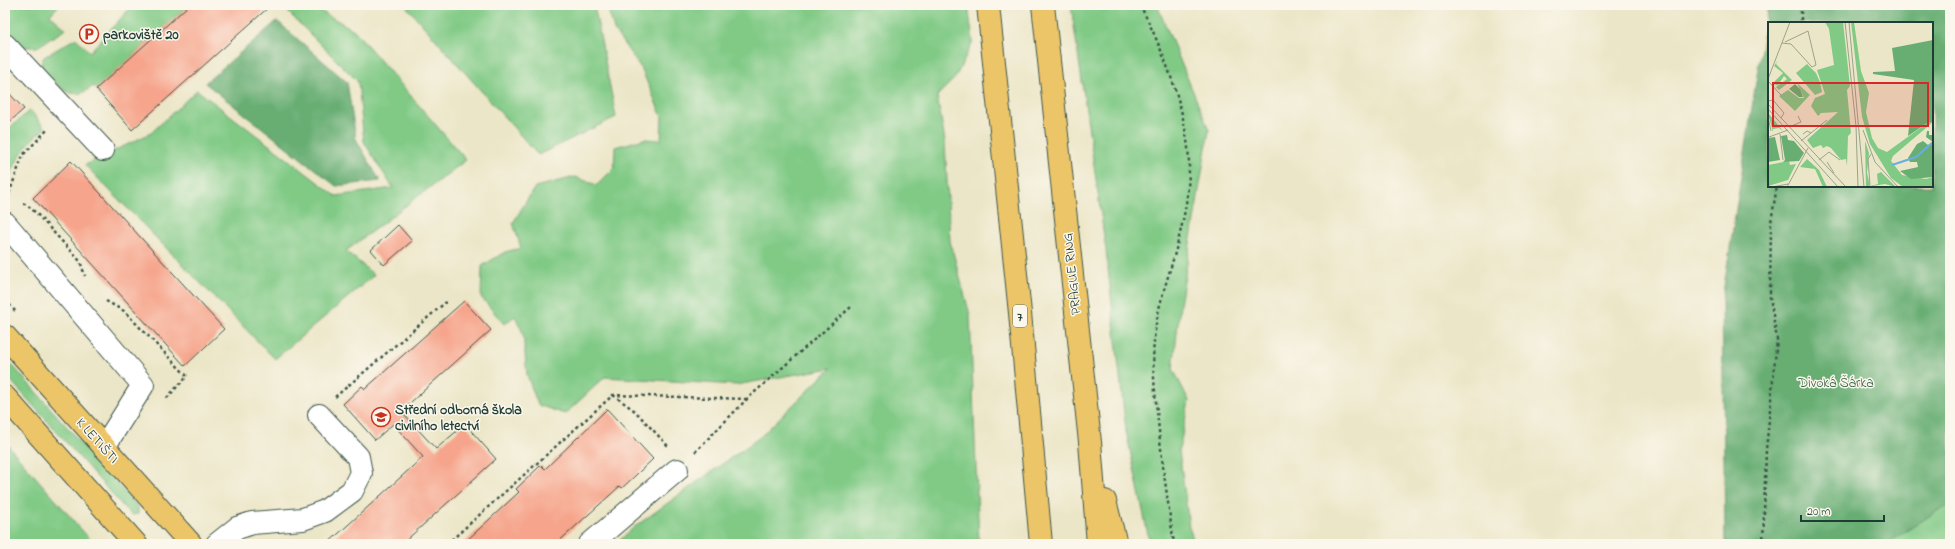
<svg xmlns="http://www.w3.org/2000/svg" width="1955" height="549" viewBox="0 0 1955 549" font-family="'Indie Flower',sans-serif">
<rect width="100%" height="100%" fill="#fbf7ec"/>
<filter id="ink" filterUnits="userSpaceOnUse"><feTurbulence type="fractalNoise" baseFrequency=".025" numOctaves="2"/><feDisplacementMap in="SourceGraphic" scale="8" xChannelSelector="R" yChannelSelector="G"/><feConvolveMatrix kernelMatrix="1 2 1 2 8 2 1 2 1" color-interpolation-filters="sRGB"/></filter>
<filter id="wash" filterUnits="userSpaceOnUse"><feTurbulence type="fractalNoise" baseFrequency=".012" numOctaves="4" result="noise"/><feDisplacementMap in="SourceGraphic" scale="16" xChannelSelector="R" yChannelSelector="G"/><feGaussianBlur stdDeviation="0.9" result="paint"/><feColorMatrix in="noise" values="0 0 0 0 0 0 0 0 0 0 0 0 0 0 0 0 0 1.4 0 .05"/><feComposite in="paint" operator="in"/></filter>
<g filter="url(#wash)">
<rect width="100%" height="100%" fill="#ece6c8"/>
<g fill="#81ca86" stroke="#50845d">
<polygon points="5,5 59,5 50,15 66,29 37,47 24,47 5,28"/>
<path d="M133 5H189L96 89 93 86C77 100 64 93 52 79 47 74 42 70 41 63L44 57 76 38 90 52Z"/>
<polygon points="303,5 310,5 354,30 466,160 346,251 374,275 275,359 85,165 151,133 197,90 336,196 393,188 364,142 358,82 288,12"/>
<polygon points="405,5 594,5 616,117 538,155"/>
<polygon points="607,5 968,5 973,42 955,78 937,96 945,141 950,241 970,315 979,544 616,544 633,528 760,437 831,368 736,385 605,377 565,414 538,405 527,375 523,333 515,316 504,324 481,297 482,266 505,252 521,248 513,223 535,187 575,177 597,185 614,168 615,147 644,139 661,140 662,117 641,68 614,30"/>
<polygon points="1071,5 1157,5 1209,130 1180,305 1173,369 1189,401 1179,450 1189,527 1195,544 1150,544 1126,431 1106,250"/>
<path d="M30 110 45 128C20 149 18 159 5 188V132Z"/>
<polygon points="5,357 138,507 138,514 132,515 129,513 5,374"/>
<polygon points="5,442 94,544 5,544"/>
<polygon points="1950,504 1950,544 1886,544 1940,509"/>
</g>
<g fill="#68ae73" stroke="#447654" fill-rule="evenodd">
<path d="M1768 5H1950V504L1940 509 1886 544H1725L1722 299ZM1769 23H1932V186H1769Z"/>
<polygon points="277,21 347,82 356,139 380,181 336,186 205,83"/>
</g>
<g id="blocks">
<g fill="#f6a48b">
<polygon points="189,5 271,5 132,130 96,89"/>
<polygon points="5,89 24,109 5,126"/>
<polygon points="71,161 224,329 185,366 33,198"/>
<polygon points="398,225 412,241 384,265 371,250"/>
<polygon points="464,301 491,330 401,411 436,449 465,424 496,459 402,544 327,544 423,457 393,424 375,440 343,404 362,386 365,389"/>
<polygon points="607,409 653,459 622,488 620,486 556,544 465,544 464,543 519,492 516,489 541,465 545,469"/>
</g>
</g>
</g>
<g filter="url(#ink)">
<use href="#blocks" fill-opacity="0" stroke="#3e564a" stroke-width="1"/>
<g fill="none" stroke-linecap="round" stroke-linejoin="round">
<defs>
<g id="minor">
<polyline points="5,45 103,150"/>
<polyline points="5,223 143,385 104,447"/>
<polyline points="217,544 237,528 252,523 303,519 325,511 352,491 361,473 358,457 319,415"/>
<polyline points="590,544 677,470"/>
</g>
<g id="major">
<polyline points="5,336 191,544"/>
<polyline points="5,397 136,544"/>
</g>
<g id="highway">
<polyline points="988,5 1020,313 1041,544"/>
<polyline points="1043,5 1090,442 1098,544"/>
<polyline points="1105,501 1116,544"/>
</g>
</defs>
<use href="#minor" stroke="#3e564a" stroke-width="24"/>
<use href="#major" stroke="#3e564a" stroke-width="24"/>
<use href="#highway" stroke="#3e564a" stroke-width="24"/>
<g stroke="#3e564a" stroke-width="2.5" stroke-dasharray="3 3" stroke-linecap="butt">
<path d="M1140 5C1163 49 1189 116 1189 166 1189 190 1185 214 1179 237 1172 268 1159 299 1155 331 1151 360 1155 392 1158 421 1162 462 1168 503 1174 544"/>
<polyline points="1801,5 1801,23"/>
<polyline points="7,199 23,155 48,129"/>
<polyline points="23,204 26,204 36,213 80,261 85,276"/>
<polyline points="5,300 17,313"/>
<polyline points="106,301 124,311 187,376 165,400"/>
<polyline points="613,395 635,411 669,447"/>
<polyline points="335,397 446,302"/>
<polyline points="695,452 747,399 851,307"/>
<polyline points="447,544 613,395 747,399"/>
<polyline points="1763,544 1766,450 1777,339 1770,297 1771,222 1777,186"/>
</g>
<use href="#minor" stroke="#fff" stroke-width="22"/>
<use href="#major" stroke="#edc569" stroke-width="22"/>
<use href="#highway" stroke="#edc569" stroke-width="22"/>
</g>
</g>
<defs>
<symbol id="parking-ring" viewBox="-11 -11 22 22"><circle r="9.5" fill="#fbf7ec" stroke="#c8321e" stroke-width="1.5"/><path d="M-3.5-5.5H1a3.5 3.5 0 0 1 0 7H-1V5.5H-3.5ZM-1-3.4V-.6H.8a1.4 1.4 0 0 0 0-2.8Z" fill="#c8321e"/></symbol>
<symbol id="school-ring" viewBox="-11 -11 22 22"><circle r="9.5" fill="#fbf7ec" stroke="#c8321e" stroke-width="1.5"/><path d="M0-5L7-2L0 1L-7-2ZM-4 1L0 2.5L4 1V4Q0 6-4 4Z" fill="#c8321e"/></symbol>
</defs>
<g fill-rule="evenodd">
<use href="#parking-ring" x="78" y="23" width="22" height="22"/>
<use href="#school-ring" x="370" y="406" width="22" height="22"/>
</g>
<g text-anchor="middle" stroke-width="3" stroke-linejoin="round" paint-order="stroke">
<rect fill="#fbf7ec" stroke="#61756b" stroke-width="1" x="1013" y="305" width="14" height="22" rx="3"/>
<g font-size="13" font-weight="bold" fill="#1f3d34">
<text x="1020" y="321">7</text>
</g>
<g font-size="14" font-weight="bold" fill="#1f3d34" stroke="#fbf7ec" text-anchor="start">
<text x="103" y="39">parkoviště 20</text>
<text x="395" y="414">Střední odborná škola<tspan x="395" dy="16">civilního letectví</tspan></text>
</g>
<g font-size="14" fill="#1f3d34" stroke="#fbf7ec">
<text transform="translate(1071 274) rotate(-96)" y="5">PRAGUE RING</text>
<text transform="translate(98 440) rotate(48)" y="5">K LETIŠTI</text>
</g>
<g font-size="14" fill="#386048" stroke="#fbf7ec">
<text x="1836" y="387">Divoká Šárka</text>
</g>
</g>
<g transform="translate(1768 22)">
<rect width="165" height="165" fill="#ece6c8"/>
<path d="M57 0H75L82 64 79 68 83 111 80 114 79 144 78 137 73 138 63 126 59 124 55 126 53 123 45 126 39 118 70 90 53 91 50 94 43 84 47 76 57 72 49 48 66 43 61 7ZM83 0H86L93 49 101 71 98 90 104 116 110 126 119 130 159 101 165 100 125 134 123 139 134 153 158 157 165 155V165H135L123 156 102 122 94 95ZM10 38 8 42 24 58 11 68 8 65 19 57 16 54 10 63 4 62 15 51 6 44ZM39 42 48 51 52 60 54 70 47 73 28 51ZM29 61 42 73 27 89 11 74 20 68 31 76H36ZM0 92H1L15 109 11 106 5 107V110ZM97 119 101 131 99 151 102 164 110 162 109 152 113 150 128 165 117 162 98 165ZM39 137 51 148 59 165H55L47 147 32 145ZM21 139 22 143 28 142 20 158 0 164V143Z" fill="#81ca86"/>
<path d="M165 18V100L159 101 140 114 146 58 105 52V50L127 49 124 26ZM27 62 32 67 35 75H31L21 67ZM159 109H161V113H165V155L143 157 132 149 150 145 149 140H142L140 136 149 122 155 119 160 123 165 120 158 115ZM19 113 20 118 26 119 36 131 31 139 15 140 17 138 13 114ZM7 115 12 138 0 140V116Z" fill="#68ae73"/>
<path fill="none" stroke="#6aaddf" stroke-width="2" d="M124 143 148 135 165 120"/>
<path fill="none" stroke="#9aa28d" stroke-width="1" d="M77 0 88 104 90 165M81 0 96 165M14 21 23 22 44 45 48 43 40 9 17 20M0 57 22 0M0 59 13 73M0 79 5 78 16 91 13 96M0 82 78 165M0 87 70 165M0 95 3 109M21 105 33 100 30 94M95 108 107 140 130 165M43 111 59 98M12 112 15 138M1 115 20 108M33 119 43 111 39 109 35 112M51 138 61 130 72 138M59 140 66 151M102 163 100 137 103 132M4 165 20 162M19 165 40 126"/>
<path fill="#d62828" fill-opacity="0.15" stroke="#d62828" stroke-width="2" d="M5 61H160V104H5Z"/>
<rect width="165" height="165" fill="none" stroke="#1f3d34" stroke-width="2"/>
</g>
<rect width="1955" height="549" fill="none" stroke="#fbf7ec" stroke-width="20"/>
<path d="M1801 515v6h83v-6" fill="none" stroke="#1f3d34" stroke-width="2"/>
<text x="1807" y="515" font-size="12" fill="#1f3d34" stroke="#fbf7ec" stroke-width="3" paint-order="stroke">20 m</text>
</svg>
